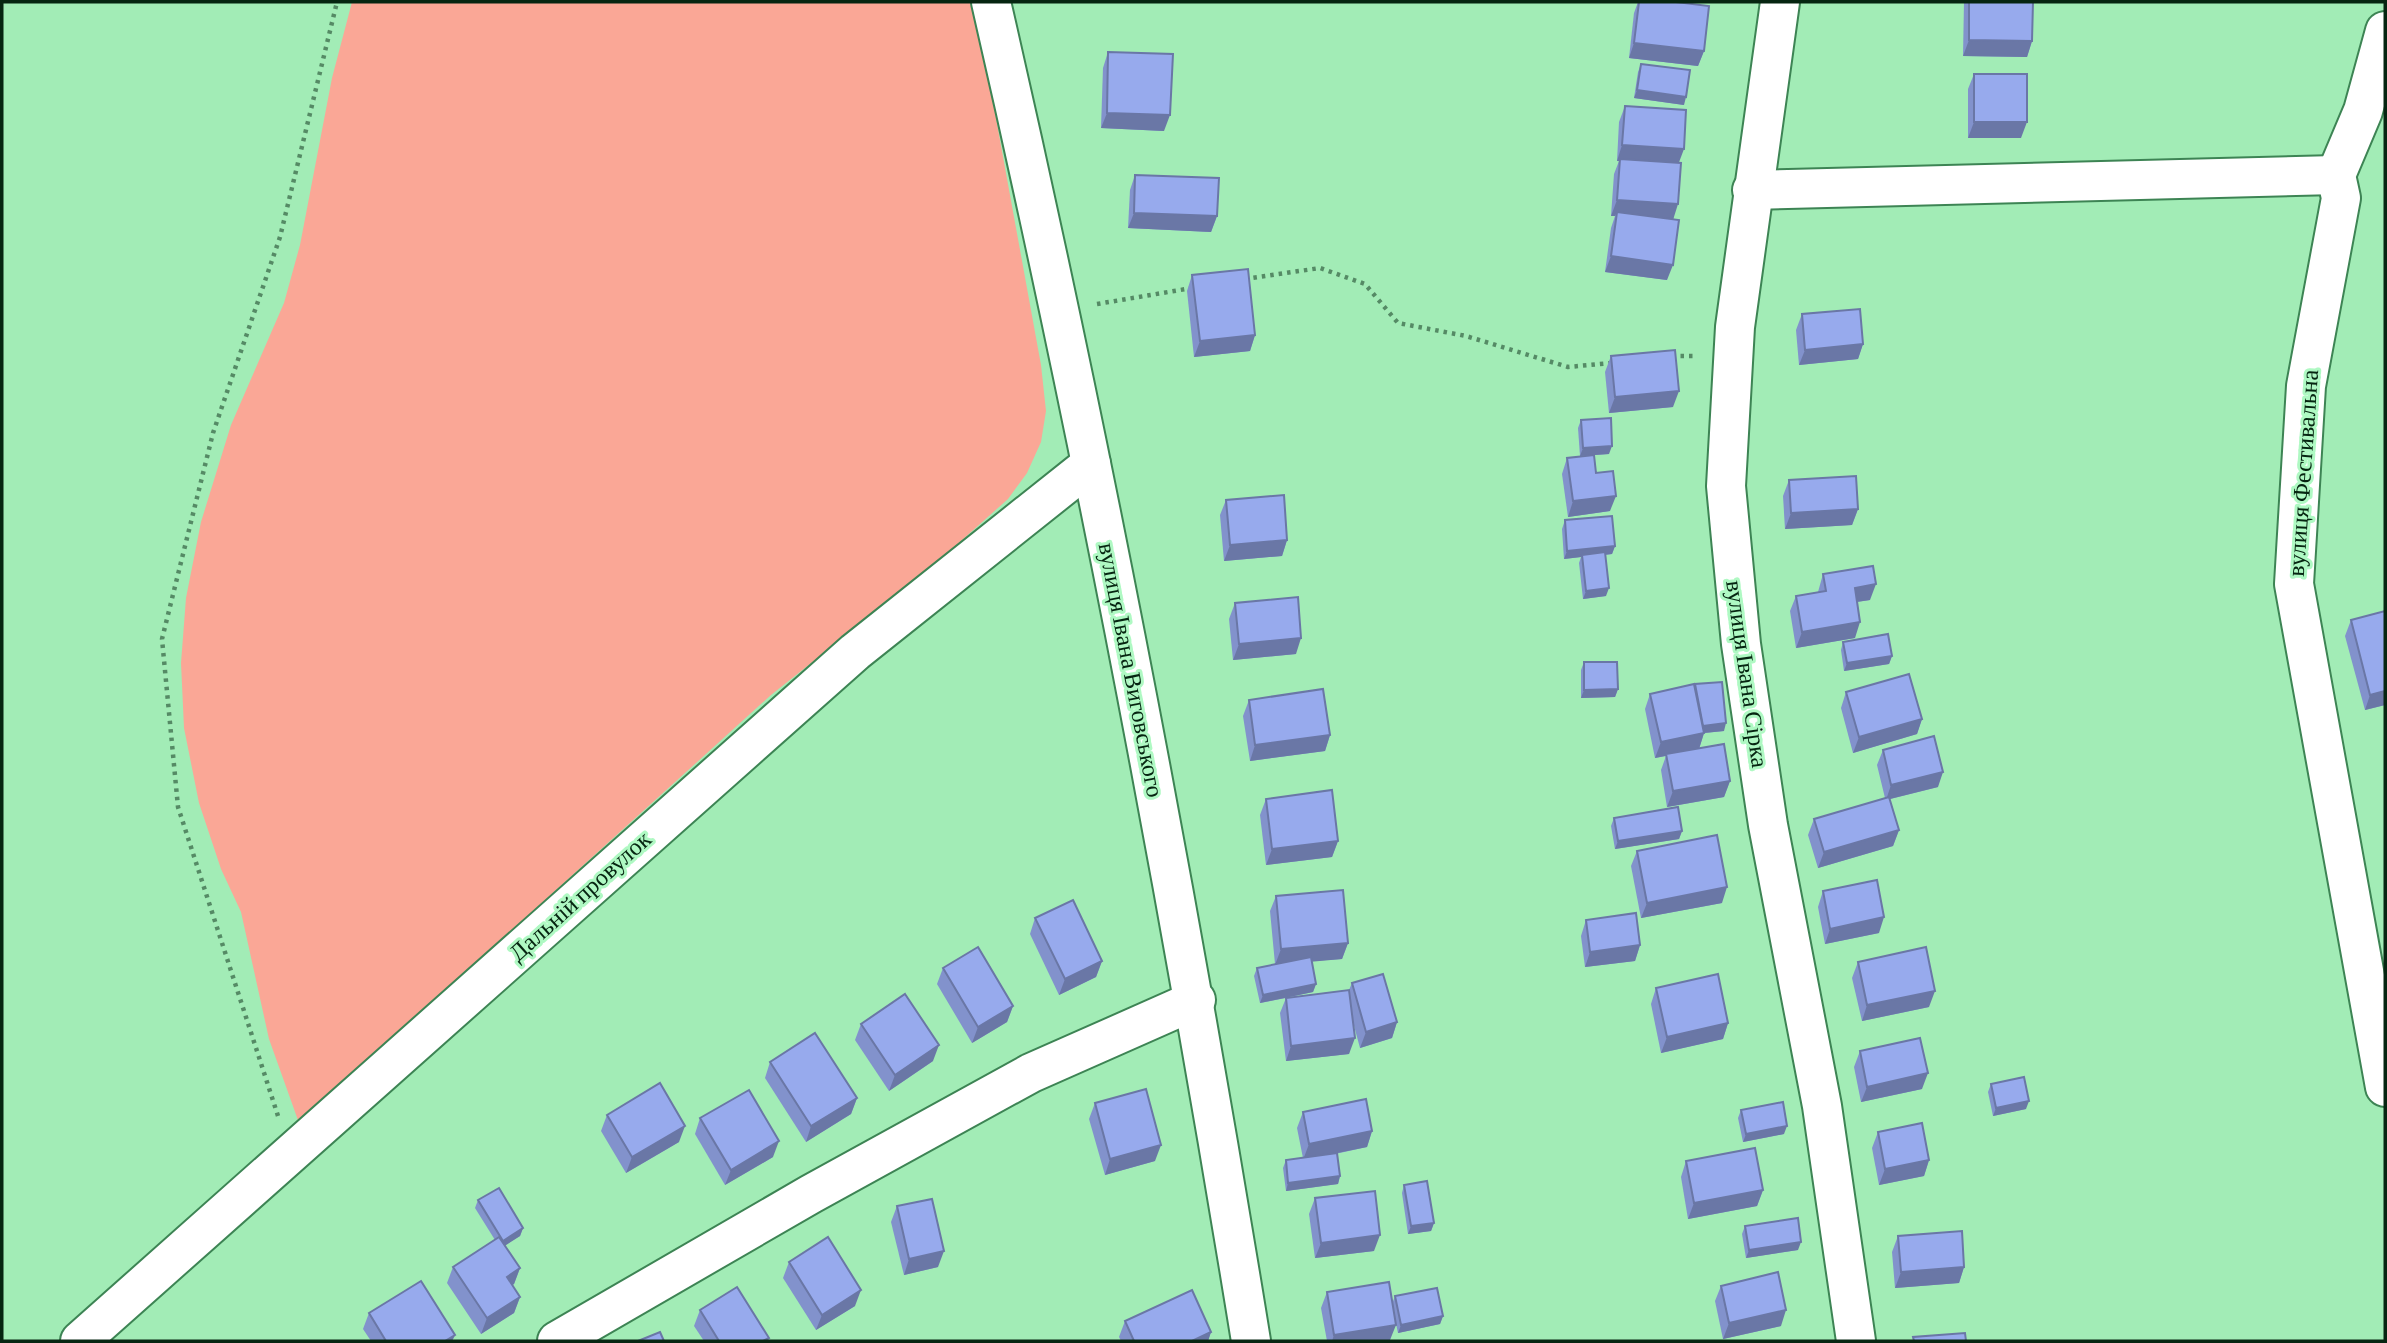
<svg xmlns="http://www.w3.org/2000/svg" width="2387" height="1343" viewBox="0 0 2387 1343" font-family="'Crimson Pro',serif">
<rect width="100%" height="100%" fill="#a2ecb6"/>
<polygon fill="#faa796" points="352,2 971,2 987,69 1041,365 1046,411 1041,442 1027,473 1008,499 934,565 771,695 299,1123 269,1039 241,912 221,869 199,803 184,728 181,663 186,598 201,522 231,425 284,303 300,245 332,78"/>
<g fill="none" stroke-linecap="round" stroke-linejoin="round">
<defs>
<g id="minor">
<path d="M991 2C1093 445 1178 892 1251 1341"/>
<polyline points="1780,2 1735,327 1726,486 1741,644 1768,825 1822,1106 1856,1341"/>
<polyline points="2385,31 2363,111 2336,175 2341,198 2306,386 2294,584 2385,1087"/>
<polyline points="1752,190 2336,175"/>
<polyline points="80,1341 855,652 1091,464"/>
<polyline points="557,1341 811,1194 1031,1073 1196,1000"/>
</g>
</defs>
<use href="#minor" stroke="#3d8454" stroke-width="42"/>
<g stroke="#558a65" stroke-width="4.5" stroke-dasharray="3.5 5" stroke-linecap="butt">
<polyline points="1245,279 1320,268 1365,284 1398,323 1466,336 1568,367 1611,363"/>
<polyline points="1097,304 1192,288"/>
<polyline points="1672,356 1695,356"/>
<polyline points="278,1116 178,807 162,639 213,433 280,237 337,2"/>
</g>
<use href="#minor" stroke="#fff" stroke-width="38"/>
</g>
<g fill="#8292cc">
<polygon points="1638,2 1676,2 1704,51 1698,66 1629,58 1634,13"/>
<polygon points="1964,2 2033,2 2032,41 2027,57 1963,56"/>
<polygon points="1108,52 1164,131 1101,128 1103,68"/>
<polygon points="1641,64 1684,105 1634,98 1638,72"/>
<polygon points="1974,74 2021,138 1968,138 1968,89"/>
<polygon points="1625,106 1679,163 1667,280 1605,272 1611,228 1615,216 1611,216 1614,174 1619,161 1617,161 1619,122"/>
<polygon points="1135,175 1217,216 1211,232 1128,228 1130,190"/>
<polygon points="1192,275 1255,335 1250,351 1194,357 1187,291"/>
<polygon points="1802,314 1863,344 1858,359 1799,365 1796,330"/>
<polygon points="1611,356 1673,407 1609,413 1605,372"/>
<polygon points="1581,420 1609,454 1580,456 1578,428"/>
<polygon points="1567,458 1596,473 1610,511 1568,517 1562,474"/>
<polygon points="1789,480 1858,509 1852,525 1785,529 1783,496"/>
<polygon points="1226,500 1287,540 1282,556 1224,561 1220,515"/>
<polygon points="1565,520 1615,546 1612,554 1605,555 1606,596 1583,599 1579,563 1581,557 1564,559 1562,529"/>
<polygon points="1823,574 1870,600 1857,602 1855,638 1796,648 1790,611 1796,596 1818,592"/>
<polygon points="1235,603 1296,654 1233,660 1229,619"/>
<polygon points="2351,620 2385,705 2365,710 2345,636"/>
<polygon points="1843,642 1892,656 1889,664 1844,671 1841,650"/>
<polygon points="1584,662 1618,689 1615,697 1581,698 1581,670"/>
<polygon points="1846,692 1922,719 1917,734 1853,753 1841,708"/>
<polygon points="1650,694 1724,731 1704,733 1699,749 1730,781 1724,797 1667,807 1661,770 1666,756 1655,758 1645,709"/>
<polygon points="1249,700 1330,735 1325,751 1250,761 1243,716"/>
<polygon points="1883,750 1938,787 1890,799 1899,830 1893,846 1818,868 1808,835 1814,819 1885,798 1877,765"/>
<polygon points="1266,799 1338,841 1332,857 1266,865 1260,815"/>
<polygon points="1614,818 1682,831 1679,839 1615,849 1611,826"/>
<polygon points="1637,851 1722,903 1641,918 1631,866"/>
<polygon points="1823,891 1879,933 1825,944 1818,907"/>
<polygon points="1276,896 1348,943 1342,959 1312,961 1316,984 1313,992 1290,997 1349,990 1352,983 1397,1022 1392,1038 1360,1048 1353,1022 1349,1054 1286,1061 1280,1013 1286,998 1260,1003 1254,976 1257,968 1275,964 1270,911"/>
<polygon points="1035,918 1102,961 1096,977 1059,995 1030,934"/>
<polygon points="1586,920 1640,945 1635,961 1585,967 1581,936"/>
<polygon points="1858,962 1929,1007 1862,1021 1852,978"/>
<polygon points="943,968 1013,1006 1007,1022 972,1043 937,984"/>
<polygon points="1656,988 1728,1023 1723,1039 1661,1053 1651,1004"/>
<polygon points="861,1024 933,1061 889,1091 855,1040"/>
<polygon points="1860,1051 1922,1089 1861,1102 1854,1067"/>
<polygon points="770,1062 857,1098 851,1114 806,1142 765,1078"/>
<polygon points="1991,1084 2026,1109 1993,1116 1988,1092"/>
<polygon points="1095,1103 1155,1161 1105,1175 1089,1119"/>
<polygon points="1741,1110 1784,1134 1743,1142 1738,1118"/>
<polygon points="1303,1112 1372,1131 1367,1147 1335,1154 1340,1176 1338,1184 1286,1191 1283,1168 1286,1160 1303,1158 1297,1128"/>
<polygon points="607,1115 679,1142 626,1173 601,1131"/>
<polygon points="700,1118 773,1157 725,1185 695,1134"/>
<polygon points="1878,1132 1929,1160 1924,1176 1879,1185 1872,1148"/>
<polygon points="1686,1161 1763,1190 1757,1206 1688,1219 1681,1177"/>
<polygon points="1404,1185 1434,1223 1431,1231 1408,1234 1402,1193"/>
<polygon points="1315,1198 1374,1251 1315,1258 1309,1214"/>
<polygon points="478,1200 523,1228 520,1236 505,1245 520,1268 514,1284 512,1285 520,1297 514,1313 481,1334 447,1283 453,1267 495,1240 475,1208"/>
<polygon points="897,1206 938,1267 904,1275 891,1222"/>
<polygon points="1745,1226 1798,1250 1746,1258 1742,1234"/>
<polygon points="1898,1236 1964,1267 1959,1283 1895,1288 1892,1252"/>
<polygon points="789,1262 855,1306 816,1330 783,1278"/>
<polygon points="1721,1286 1781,1326 1723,1339 1715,1301"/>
<polygon points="1327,1292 1392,1304 1395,1296 1443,1316 1440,1324 1398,1333 1394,1314 1390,1340 1327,1341 1321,1308"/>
<polygon points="700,1310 769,1338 768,1341 704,1341 694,1326"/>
<polygon points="369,1313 455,1335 452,1341 371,1341 363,1329"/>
<polygon points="1125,1321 1211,1332 1208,1341 1121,1341 1119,1337"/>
</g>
<g fill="#6a77a6">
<polygon points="1969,40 2032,41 2027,57 1963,56"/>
<polygon points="1634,43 1704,51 1698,66 1629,58"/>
<polygon points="1637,90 1686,97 1684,105 1634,98"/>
<polygon points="1107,113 1170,115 1164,131 1101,128"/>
<polygon points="1974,122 2027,122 2021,138 1968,138"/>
<polygon points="1622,145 1684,149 1678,165 1620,159 1619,161 1617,161"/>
<polygon points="1617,200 1678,204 1673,220 1617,212 1615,216 1611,216"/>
<polygon points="1134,213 1217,216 1211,232 1128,228"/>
<polygon points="1611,256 1673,265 1667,280 1605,272"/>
<polygon points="1255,335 1250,351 1194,357 1200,341"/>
<polygon points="1863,344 1858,359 1799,365 1805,350"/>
<polygon points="1679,391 1673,407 1609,413 1615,397"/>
<polygon points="1612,446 1609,454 1580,456 1583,448"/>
<polygon points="1616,496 1610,511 1568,517 1573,501"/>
<polygon points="1858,509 1852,525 1785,529 1791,513"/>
<polygon points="1287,540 1282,556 1224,561 1230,545"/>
<polygon points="1615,546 1612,554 1582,557 1582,555 1581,557 1564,559 1567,551"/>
<polygon points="1876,584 1870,600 1849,603 1855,588"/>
<polygon points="1609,588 1606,596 1583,599 1586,591"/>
<polygon points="1860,622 1855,638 1796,648 1802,632"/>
<polygon points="1301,638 1296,654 1233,660 1239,644"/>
<polygon points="1892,656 1889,664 1844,671 1847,663"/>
<polygon points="1618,689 1615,697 1581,698 1584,690"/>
<polygon points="2385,691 2385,705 2365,710 2370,695"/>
<polygon points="1922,719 1917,734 1853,753 1859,737"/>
<polygon points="1726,723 1724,731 1704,733 1699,749 1655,758 1661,742 1699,726"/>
<polygon points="1330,735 1325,751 1250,761 1255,745"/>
<polygon points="1943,772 1938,787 1886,800 1891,785"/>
<polygon points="1730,781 1724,797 1667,807 1673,791"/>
<polygon points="1899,830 1893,846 1818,868 1824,852"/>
<polygon points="1682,831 1679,839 1615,849 1618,841"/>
<polygon points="1338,841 1332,857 1266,865 1272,849"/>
<polygon points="1727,887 1722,903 1641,918 1647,903"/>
<polygon points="1884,917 1879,933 1825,944 1830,929"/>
<polygon points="1348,943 1342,959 1275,965 1281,949"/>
<polygon points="1640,945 1635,961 1585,967 1590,952"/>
<polygon points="1102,961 1096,977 1059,995 1065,979"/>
<polygon points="1316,984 1313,992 1260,1003 1263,995"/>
<polygon points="1935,991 1929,1007 1862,1021 1867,1005"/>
<polygon points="1013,1006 1007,1022 972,1043 978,1027"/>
<polygon points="1397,1022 1392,1038 1360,1048 1366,1032"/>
<polygon points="1728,1023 1723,1039 1661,1053 1667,1037"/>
<polygon points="1355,1038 1349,1054 1286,1061 1291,1046"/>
<polygon points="939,1045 933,1061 889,1091 895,1075"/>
<polygon points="1928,1073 1922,1089 1861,1102 1867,1087"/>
<polygon points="857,1098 851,1114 806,1142 811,1126"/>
<polygon points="2029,1101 2026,1109 1993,1116 1996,1108"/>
<polygon points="685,1126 679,1142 626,1173 632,1157"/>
<polygon points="1787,1126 1784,1134 1743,1142 1746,1134"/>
<polygon points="1372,1131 1367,1147 1303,1160 1309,1144"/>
<polygon points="779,1141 773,1157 725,1185 731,1170"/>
<polygon points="1161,1145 1155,1161 1105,1175 1110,1159"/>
<polygon points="1929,1160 1924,1176 1879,1185 1885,1169"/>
<polygon points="1340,1176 1338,1184 1286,1191 1288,1183"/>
<polygon points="1763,1190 1757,1206 1688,1219 1694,1203"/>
<polygon points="1434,1223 1431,1231 1408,1234 1411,1226"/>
<polygon points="523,1228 520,1236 500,1249 503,1241"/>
<polygon points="1380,1235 1374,1251 1315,1258 1321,1243"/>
<polygon points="1801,1242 1798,1250 1746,1258 1749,1250"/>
<polygon points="944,1251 938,1267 904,1275 909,1259"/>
<polygon points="1964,1267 1959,1283 1895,1288 1901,1272"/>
<polygon points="520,1268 514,1284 501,1293 507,1277"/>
<polygon points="861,1290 855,1306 816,1330 822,1315"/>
<polygon points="520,1297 514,1313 481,1334 487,1318"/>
<polygon points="1786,1310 1781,1326 1723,1339 1729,1323"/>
<polygon points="1443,1316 1440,1324 1398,1333 1401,1325"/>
<polygon points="1396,1325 1390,1340 1332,1341 1334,1335"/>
<polygon points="1211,1332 1208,1341 1192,1341"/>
<polygon points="455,1335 452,1341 445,1341"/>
</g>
<g fill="#97aaed" stroke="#6a77a6" stroke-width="2">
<polygon points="1639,2 1676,2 1709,6 1704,51 1634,43"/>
<polygon points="1969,2 2033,2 2032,41 1969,40"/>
<polygon points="1108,52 1173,54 1170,115 1107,113"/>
<polygon points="1641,64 1690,70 1686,97 1637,90"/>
<rect x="1974" y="74" width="53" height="48"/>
<polygon points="1625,106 1686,110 1684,149 1622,145"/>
<polygon points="1620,159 1681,163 1678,204 1617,200"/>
<polygon points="1135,175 1219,178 1217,216 1134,213"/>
<polygon points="1617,212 1679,220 1673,265 1611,256"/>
<polygon points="1248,269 1255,335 1200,341 1192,275"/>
<polygon points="1860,309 1863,344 1805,350 1802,314"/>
<polygon points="1675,350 1679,391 1615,397 1611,356"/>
<polygon points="1611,418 1612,446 1583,448 1581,420"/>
<polygon points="1594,455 1596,473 1613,471 1616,496 1573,501 1567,458"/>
<polygon points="1856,476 1858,509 1791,513 1789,480"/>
<polygon points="1284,495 1287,540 1230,545 1226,500"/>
<polygon points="1612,516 1615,546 1567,551 1565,520"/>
<polygon points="1605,552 1609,588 1586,591 1582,555"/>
<polygon points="1873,566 1876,584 1855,588 1860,622 1802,632 1796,596 1826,591 1823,574"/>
<polygon points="1298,597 1301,638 1239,644 1235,603"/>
<polygon points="2385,611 2385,691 2370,695 2351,620"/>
<polygon points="1888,634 1892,656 1847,663 1843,642"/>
<polygon points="1584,662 1617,662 1618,689 1584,690"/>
<polygon points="1909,674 1922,719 1859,737 1846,692"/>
<polygon points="1722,682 1726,723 1703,726 1695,684"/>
<polygon points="1694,684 1704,733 1661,742 1650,694"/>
<polygon points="1323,689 1330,735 1255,745 1249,700"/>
<polygon points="1934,736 1943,772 1891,785 1883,750"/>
<polygon points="1724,744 1730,781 1673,791 1666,754"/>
<polygon points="1332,790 1338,841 1272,849 1266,799"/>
<polygon points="1889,797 1899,830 1824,852 1814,819"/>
<polygon points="1678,807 1682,831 1618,841 1614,818"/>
<polygon points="1717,835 1727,887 1647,903 1637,851"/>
<polygon points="1877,880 1884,917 1830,929 1823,891"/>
<polygon points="1343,890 1348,943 1281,949 1276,896"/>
<polygon points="1073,900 1102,961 1065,979 1035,918"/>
<polygon points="1636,913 1640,945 1590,952 1586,920"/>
<polygon points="978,947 1013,1006 978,1027 943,968"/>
<polygon points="1926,947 1935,991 1867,1005 1858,962"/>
<polygon points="1311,957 1316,984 1263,995 1257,968"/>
<polygon points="1383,974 1397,1022 1366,1032 1352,983"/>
<polygon points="1718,974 1728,1023 1667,1037 1656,988"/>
<polygon points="1349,990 1355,1038 1291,1046 1286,998"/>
<polygon points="905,994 939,1045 895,1075 861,1024"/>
<polygon points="815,1033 857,1098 811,1126 770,1062"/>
<polygon points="1920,1038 1928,1073 1867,1087 1860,1051"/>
<polygon points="2024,1077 2029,1101 1996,1108 1991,1084"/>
<polygon points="660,1083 685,1126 632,1157 607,1115"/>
<polygon points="1146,1089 1161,1145 1110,1159 1095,1103"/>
<polygon points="749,1090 779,1141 731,1170 700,1118"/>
<polygon points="1366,1099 1372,1131 1309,1144 1303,1112"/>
<polygon points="1783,1102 1787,1126 1746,1134 1741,1110"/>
<polygon points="1922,1123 1929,1160 1885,1169 1878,1132"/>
<polygon points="1755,1148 1763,1190 1694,1203 1686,1161"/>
<polygon points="1337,1153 1340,1176 1288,1183 1286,1160"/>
<polygon points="1427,1181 1434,1223 1411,1226 1404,1185"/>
<polygon points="499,1188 523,1228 503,1241 478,1200"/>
<polygon points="1375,1191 1380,1235 1321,1243 1315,1198"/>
<polygon points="932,1199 944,1251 909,1259 897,1206"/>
<polygon points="1798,1218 1801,1242 1749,1250 1745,1226"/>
<polygon points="1962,1231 1964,1267 1901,1272 1898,1236"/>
<polygon points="499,1237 520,1268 507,1277 520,1297 487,1318 453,1267"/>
<polygon points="828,1237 861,1290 822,1315 789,1262"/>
<polygon points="1778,1272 1786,1310 1729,1323 1721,1286"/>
<polygon points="421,1281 455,1335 445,1341 386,1341 369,1313"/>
<polygon points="1389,1282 1396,1325 1334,1335 1327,1292"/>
<polygon points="737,1287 769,1338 763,1341 719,1341 700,1310"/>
<polygon points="1437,1288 1443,1316 1401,1325 1395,1296"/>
<polygon points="1192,1290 1211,1332 1192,1341 1134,1341 1125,1321"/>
<polygon points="660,1332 664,1341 638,1341"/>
<polygon points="1965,1333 1966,1341 1914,1341 1913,1337"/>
</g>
<g text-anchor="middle" stroke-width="6" stroke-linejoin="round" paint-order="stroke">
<g font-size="24" fill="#062511" stroke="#aff9c3">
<text transform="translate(2303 473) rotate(-86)" y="8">вулиця Фестивальна</text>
<text transform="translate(1131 670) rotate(79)" y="8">вулиця Івана Виговського</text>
<text transform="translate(1747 674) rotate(82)" y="8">вулиця Івана Сірка</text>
<text transform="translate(580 896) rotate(-42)" y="8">Дальній провулок</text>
</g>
</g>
<rect width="2387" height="1343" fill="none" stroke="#062511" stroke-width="7"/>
</svg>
